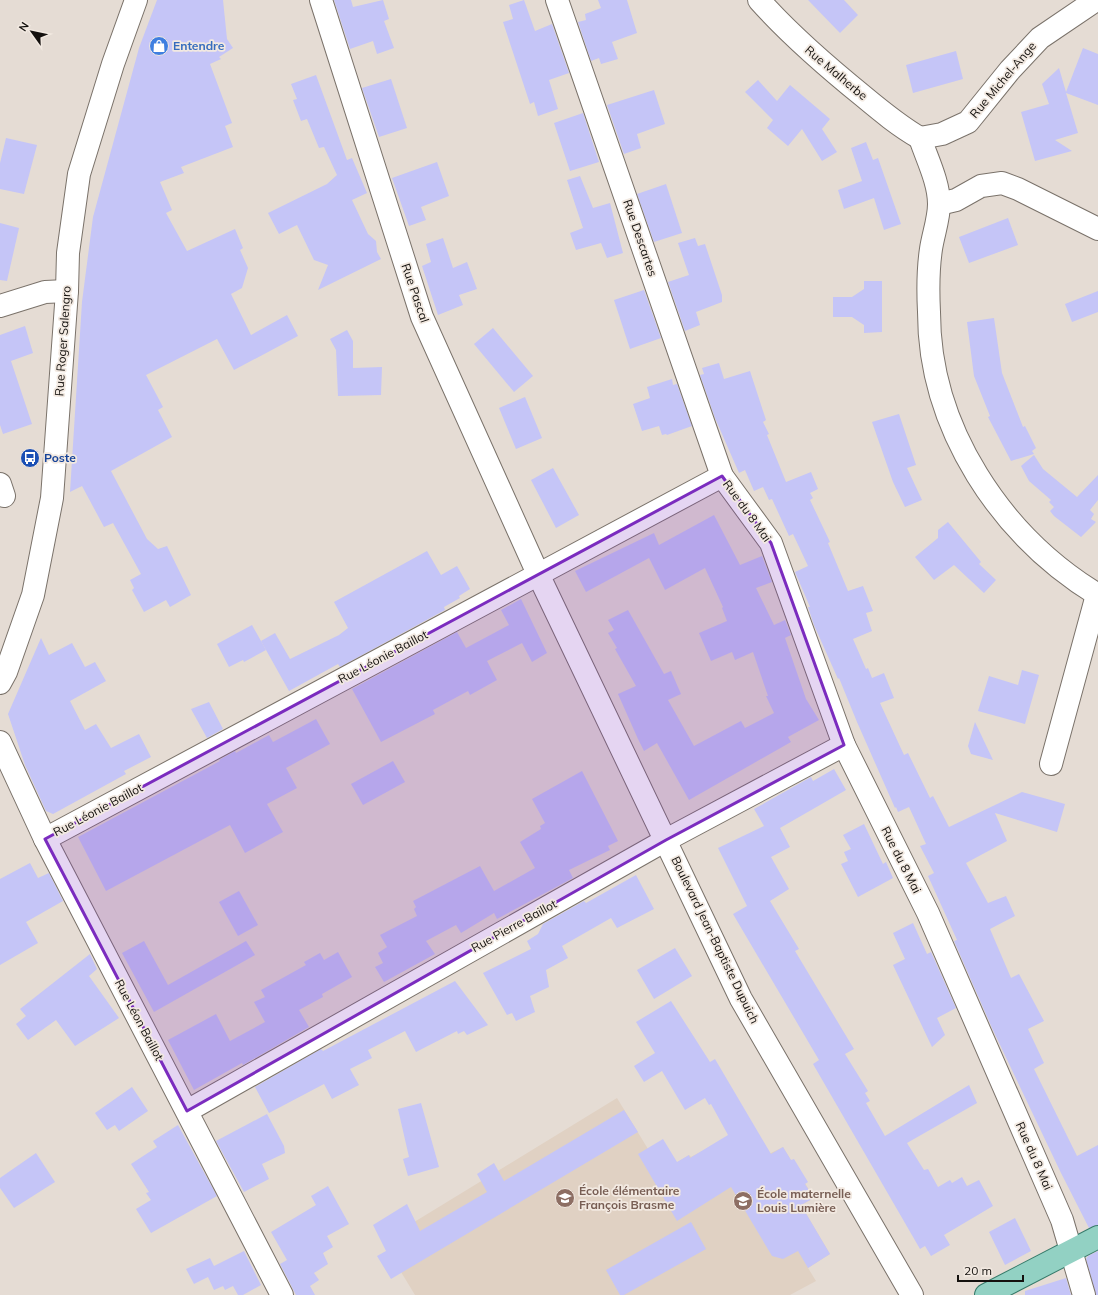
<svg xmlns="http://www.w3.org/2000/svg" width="1098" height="1295" viewBox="0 0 1098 1295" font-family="Mulish,sans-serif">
<rect width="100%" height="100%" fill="#e5dcd4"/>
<polygon fill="#e0d1c3" points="617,1098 662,1172 689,1155 691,1157 702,1151 707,1159 771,1153 783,1147 814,1198 801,1205 830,1254 808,1268 816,1281 790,1295 415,1295 401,1272 388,1238"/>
<g fill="#c5c5f7">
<polygon points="157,0 223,0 227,39 233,48 219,57 221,59 210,64 232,123 225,126 233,147 181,167 184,173 160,182 172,210 166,213 187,251 235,229 243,248 240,250 248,268 242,288 231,294 251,335 287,315 298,336 234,370 217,339 146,375 163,407 158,410 172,437 111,471 147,539 158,549 167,546 191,595 170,607 166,600 144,612 132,590 134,588 130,580 141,574 113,523 104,527 82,486 70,492 82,302 93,217 139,48"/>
<polygon points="334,0 351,0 353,7 383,0 389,19 384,21 394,48 377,54 373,41 350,49"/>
<polygon points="524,0 535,31 552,24 569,73 549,80 558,109 538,116 534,102 530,104 503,22 513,19 509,5"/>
<polygon points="598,0 627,0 637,33 612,42 618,59 601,64 599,58 591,61 578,22 586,20 585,14 601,8"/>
<polygon points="808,0 844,0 858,15 840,33"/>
<polygon points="1083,48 1098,54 1098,105 1066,93 1078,133 1055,140 1072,151 1035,161 1021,112 1049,104 1042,84 1059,68 1066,92"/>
<polygon points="956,51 963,79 913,93 906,65"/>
<polygon points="316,75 347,160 352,158 367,193 352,200 368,234 376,241 377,252 381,259 318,290 328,265 314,260 297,225 279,234 268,213 327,184 337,175 324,147 319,148 307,119 301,121 293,100 297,99 291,84"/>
<polygon points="391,79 407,128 379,137 362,88"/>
<polygon points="758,80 777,101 790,85 830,119 822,129 837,152 822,161 802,129 788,146 767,128 773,120 745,92"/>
<polygon points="654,90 665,124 637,134 641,148 624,154 607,105"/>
<polygon points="583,113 599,162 570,171 554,123"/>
<polygon points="6,138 37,145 24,194 0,189 0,163"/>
<polygon points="866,142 873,160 878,158 901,224 884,230 874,198 844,209 838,190 862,181 851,148"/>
<polygon points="437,162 449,196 421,207 426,220 409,226 392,178"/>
<polygon points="580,176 593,208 610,203 623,253 607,258 601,243 576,250 570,233 583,228 567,180"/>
<polygon points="666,184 682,233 654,242 637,194"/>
<polygon points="1008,218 1018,245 969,263 959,237"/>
<polygon points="0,223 19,228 7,281 0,280"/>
<polygon points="443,238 453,268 467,262 477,289 459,295 463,305 438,315 422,266 431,262 426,244"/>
<polygon points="695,238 698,246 705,244 722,295 722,302 696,312 700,325 685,331 668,282 689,275 678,243"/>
<polygon points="864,281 882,281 882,332 864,333 864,325 852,317 833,317 833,297 852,297 864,289"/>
<polygon points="644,290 661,338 630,349 614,300"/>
<polygon points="1098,291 1098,312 1072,322 1065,304"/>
<polygon points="994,318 1002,373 1023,427 1025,426 1036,448 1032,451 1034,454 1011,461 988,417 990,416 974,376 967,322"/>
<polygon points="25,326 33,353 11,361 32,424 3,434 0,425 0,335"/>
<polygon points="493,328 533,376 514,392 474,344"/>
<polygon points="347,330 353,341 353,368 382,367 381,395 338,396 336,350 330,339"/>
<polygon points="719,363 724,379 750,371 766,420 763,422 769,434 767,435 786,482 811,472 818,489 810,493 813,498 810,500 830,542 828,543 848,591 863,586 873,611 866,613 872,631 853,639 866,669 868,668 872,678 884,673 894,698 880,703 904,755 908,753 930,798 933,796 949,827 1022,792 1065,804 1057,832 995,813 1007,841 966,863 988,903 1006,896 1015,916 990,929 1011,978 1019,974 1044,1021 1028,1029 1044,1063 1034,1069 1077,1156 1098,1145 1098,1225 1089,1228 1061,1173 992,1028 954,941 957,940 928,876 934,873 920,846 926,844 909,807 898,812 896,807 895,808 857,722 839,678 838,679 814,625 808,607 810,607 795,572 808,566 793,534 789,536 772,499 769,500 763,487 754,491 745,470 739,473 715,418 700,375 704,374 702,368"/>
<polygon points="672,379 673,385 677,384 692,426 667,435 666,434 662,435 659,426 642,431 633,404 650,398 647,387"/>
<polygon points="525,397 542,438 516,449 499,408"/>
<polygon points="899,414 916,465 907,468 922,500 905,507 893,482 872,422"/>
<polygon points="1034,455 1043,469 1077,497 1098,475 1098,500 1090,510 1094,514 1091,519 1096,522 1081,537 1054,516 1050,511 1054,507 1049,502 1051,500 1029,481 1021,466"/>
<polygon points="553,468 579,515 556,528 531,480"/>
<polygon points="714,515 740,565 762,556 772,582 756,588 774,625 785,620 791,635 785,638 806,699 819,720 788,737 791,742 689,800 657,743 644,751 638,739 618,694 636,686 615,649 617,648 608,633 614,630 608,620 628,610 664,674 671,671 681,694 668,700 694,746 741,721 745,728 774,713 766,696 768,696 753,652 735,660 732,652 711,661 699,633 727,621 722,608 723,607 705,568 665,590 649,558 586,592 575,571 654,533 659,545"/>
<polygon points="948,522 981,562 979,564 996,580 984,593 954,565 934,580 915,557 938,538 938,530"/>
<polygon points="427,551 441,575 457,566 470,589 459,596 460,598 444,607 445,610 340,667 338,664 289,691 261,641 275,633 290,659 339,635 348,628 334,602"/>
<polygon points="521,599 547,653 532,662 522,643 487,661 497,680 470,695 468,691 433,710 435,714 381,742 352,689 457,632 466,648 509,625 501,610"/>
<polygon points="252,625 266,650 244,662 243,660 229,667 217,644"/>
<polygon points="41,638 49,655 72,643 85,667 95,662 106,681 70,701 85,730 96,724 111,748 139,734 151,757 124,771 126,774 53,814 46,811 25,765 8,714"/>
<polygon points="1022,670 1039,675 1025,724 978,711 989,676 1018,685"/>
<polygon points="209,702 223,729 207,738 191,709"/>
<polygon points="316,719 330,744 286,768 297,788 267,804 283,832 245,853 230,825 106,891 78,837 220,761 219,760 235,751 236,753 269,735 273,742"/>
<polygon points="975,722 993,760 971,754 968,746"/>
<polygon points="393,761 405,782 363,805 351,784"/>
<polygon points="834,769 846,790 780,828 790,847 771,857 789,889 770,901 799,949 795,951 854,1049 845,1054 868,1091 865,1093 870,1101 866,1103 885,1136 969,1085 977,1103 907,1143 924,1170 928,1169 938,1187 950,1180 952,1183 962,1177 967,1186 979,1180 993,1206 944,1235 950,1245 931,1256 925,1246 920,1249 813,1064 819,1060 733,914 747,906 718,848 764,826 754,809 811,777 813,781"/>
<polygon points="582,771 618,841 608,846 610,850 569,870 573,878 497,919 494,913 461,933 456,925 426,941 435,954 384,982 375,967 383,963 378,953 387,947 380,935 417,916 414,909 416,907 413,901 480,866 494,891 535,868 520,842 541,829 540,826 545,823 532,799"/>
<polygon points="864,824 883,864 886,862 893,878 858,897 841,864 848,861 844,852 851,849 843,835"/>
<polygon points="30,863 38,878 49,873 63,901 26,922 38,943 0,965 0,879"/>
<polygon points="636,875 654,909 617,928 611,918 562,946 568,958 546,970 549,987 530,996 535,1012 516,1021 512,1013 507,1015 483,973 531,949 527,941 538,934 543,924 584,901 586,903"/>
<polygon points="239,891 258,925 238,936 219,902"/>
<polygon points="913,923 927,954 931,952 956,1008 937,1018 945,1035 932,1047 893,965 905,959 893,933"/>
<polygon points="144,941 168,985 246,941 255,955 154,1012 122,953"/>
<polygon points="675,948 692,976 654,999 637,970"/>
<polygon points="338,952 352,977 322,994 323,997 299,1010 309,1027 243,1065 242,1063 194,1090 168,1040 216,1014 230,1041 265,1022 254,1002 265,997 261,990 306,965 304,962 320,953 324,960"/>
<polygon points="90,954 97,969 89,976 119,1018 75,1046 56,1020 28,1040 16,1024 26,1016 20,1009"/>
<polygon points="455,981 488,1025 467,1035 464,1031 458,1034 457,1031 416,1052 405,1031 368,1050 372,1058 350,1069 359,1085 332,1099 324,1084 269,1113 255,1087 321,1049 323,1051"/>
<polygon points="671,1001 710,1062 715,1059 771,1154 783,1147 791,1160 794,1159 808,1182 805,1184 814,1198 801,1205 830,1254 808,1268 798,1251 783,1259 772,1256 731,1187 677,1221 638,1154 663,1139 677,1162 689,1155 690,1158 728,1135 711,1104 709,1105 705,1098 685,1110 662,1071 644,1082 634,1066 655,1053 636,1022"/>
<polygon points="132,1087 148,1111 119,1131 115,1125 107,1130 95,1113"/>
<polygon points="421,1103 439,1167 408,1176 403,1159 409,1157 398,1109"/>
<polygon points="624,1110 638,1132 391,1279 377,1256 386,1251 373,1225 407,1204 420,1231 487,1192 477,1174 494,1163 504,1181"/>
<polygon points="267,1114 284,1146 285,1153 262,1164 269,1179 244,1192 216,1141"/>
<polygon points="178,1125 217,1196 151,1233 136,1209 151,1200 146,1193 149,1192 131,1164 157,1147 153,1141"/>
<polygon points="36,1153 55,1182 14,1208 0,1188 0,1178"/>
<polygon points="328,1186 349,1224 327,1236 333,1247 323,1253 328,1264 314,1273 319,1280 310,1286 315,1295 296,1295 280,1264 287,1260 271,1232 316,1205 311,1196"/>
<polygon points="1015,1218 1031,1251 1005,1265 989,1232"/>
<polygon points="691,1222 706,1249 624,1295 620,1295 606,1270"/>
<polygon points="244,1251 261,1285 243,1295 238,1295 233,1286 225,1290 223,1286 214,1290 208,1277 194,1284 186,1269 210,1258 214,1266"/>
<polygon points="1098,1251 1098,1295 1096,1295 1086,1259 1088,1256"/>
<polygon points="1066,1278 1071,1295 1025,1295 1025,1291"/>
</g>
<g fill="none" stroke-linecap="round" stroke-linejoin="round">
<defs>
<g id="minor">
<polyline points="321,0 422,317 538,574 741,999 912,1295"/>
<polyline points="557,0 722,476 771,543 844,745 928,913 1062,1220 1084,1295"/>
<path d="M759 0C791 36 826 66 863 96 881 111 899 126 920 138"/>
<path d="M1096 0 1040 38 1010 70 968 122 942 134 920 138C927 159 939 182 939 204 939 219 933 235 931 249 928 269 928 292 929 312 929 428 1001 536 1098 595"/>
<polyline points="939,204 956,200 981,186 1002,183 1018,189 1098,229"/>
<polyline points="0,306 45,292 67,291"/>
<polyline points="0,484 4,496"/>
<polyline points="0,683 6,672 33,595 52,498 67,291 68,253 79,174 113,64 136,0"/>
<polyline points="0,742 45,839 282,1295"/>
<polyline points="1051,764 1097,595"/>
<polyline points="45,839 722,476"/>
<polyline points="187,1111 666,840 844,745"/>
</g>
<polyline id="major" points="986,1295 1098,1237"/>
</defs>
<use href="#minor" stroke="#7a726a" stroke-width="24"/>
<use href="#major" stroke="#367a6a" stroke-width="24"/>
<use href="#minor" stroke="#fff" stroke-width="22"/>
<use href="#major" stroke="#92d1c3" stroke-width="22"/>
</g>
<path fill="#7b2cbf" fill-opacity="0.2" stroke="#7b2cbf" stroke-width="3" stroke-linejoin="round" d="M722 476 771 543 844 745 666 840 187 1111 45 839Z"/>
<defs>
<symbol id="shop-disc" viewBox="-11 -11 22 22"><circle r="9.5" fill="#3f7fe0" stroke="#f2e9e1"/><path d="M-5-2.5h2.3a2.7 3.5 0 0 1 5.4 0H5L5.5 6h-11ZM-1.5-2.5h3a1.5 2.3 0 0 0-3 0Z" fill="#fff"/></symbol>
<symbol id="bus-disc" viewBox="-11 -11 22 22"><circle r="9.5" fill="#1a4fb4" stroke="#f2e9e1"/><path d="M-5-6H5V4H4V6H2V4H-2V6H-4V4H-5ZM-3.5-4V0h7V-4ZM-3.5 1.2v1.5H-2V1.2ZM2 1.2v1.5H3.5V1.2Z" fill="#fff"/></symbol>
<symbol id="school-disc" viewBox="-11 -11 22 22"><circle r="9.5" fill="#8d6e63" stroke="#f2e9e1"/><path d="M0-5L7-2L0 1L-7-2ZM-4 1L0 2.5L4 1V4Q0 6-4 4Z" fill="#fff"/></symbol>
</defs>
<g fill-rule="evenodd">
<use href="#shop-disc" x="148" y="35" width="22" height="22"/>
<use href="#bus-disc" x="19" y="447" width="22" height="22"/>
<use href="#school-disc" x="554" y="1187" width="22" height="22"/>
<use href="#school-disc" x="732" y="1190" width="22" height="22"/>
</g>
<g text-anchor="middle" stroke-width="3.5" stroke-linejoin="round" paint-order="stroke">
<g font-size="12" font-weight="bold" fill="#366cbe" stroke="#f2e9e1" text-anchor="start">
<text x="173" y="50">Entendre</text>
</g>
<g font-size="12" fill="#14110e" stroke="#f2e9e1">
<text transform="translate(836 73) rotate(40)" y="4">Rue Malherbe</text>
<text transform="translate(1003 80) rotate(-50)" y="4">Rue Michel-Ange</text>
<text transform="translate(640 238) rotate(71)" y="4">Rue Descartes</text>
<text transform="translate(415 293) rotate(71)" y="4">Rue Pascal</text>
<text transform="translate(63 341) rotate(-86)" y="4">Rue Roger Salengro</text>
<text transform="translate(747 511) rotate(54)" y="4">Rue du 8 Mai</text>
<text transform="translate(383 657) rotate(-28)" y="4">Rue Léonie Baillot</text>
<text transform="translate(98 810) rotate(-28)" y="4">Rue Léonie Baillot</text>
<text transform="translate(901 860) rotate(63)" y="4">Rue du 8 Mai</text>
<text transform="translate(514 926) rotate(-29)" y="4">Rue Pierre Baillot</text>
<text transform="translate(715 940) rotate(64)" y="4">Boulevard Jean-Baptiste Dupuich</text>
<text transform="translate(139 1020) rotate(62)" y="4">Rue Léon Baillot</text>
<text transform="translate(1034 1156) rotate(66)" y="4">Rue du 8 Mai</text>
</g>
<g font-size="12" font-weight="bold" fill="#164399" stroke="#f2e9e1" text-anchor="start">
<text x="44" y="462">Poste</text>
</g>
<g font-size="12" font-weight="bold" fill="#785e54" stroke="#f2e9e1" text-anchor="start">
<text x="579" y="1195">École élémentaire<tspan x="579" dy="14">François Brasme</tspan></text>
<text x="757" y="1198">École maternelle<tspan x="757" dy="14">Louis Lumière</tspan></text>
</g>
</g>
<g transform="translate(32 32) rotate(303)" stroke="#f2e9e1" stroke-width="3" paint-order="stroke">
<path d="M0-3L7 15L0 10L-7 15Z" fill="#14110e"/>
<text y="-6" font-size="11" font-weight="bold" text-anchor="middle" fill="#14110e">N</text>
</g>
<path d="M958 1275v6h65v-6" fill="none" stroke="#14110e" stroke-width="2"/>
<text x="964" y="1275" font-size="12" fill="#14110e" stroke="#f2e9e1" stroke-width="3" paint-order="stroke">20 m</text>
</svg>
